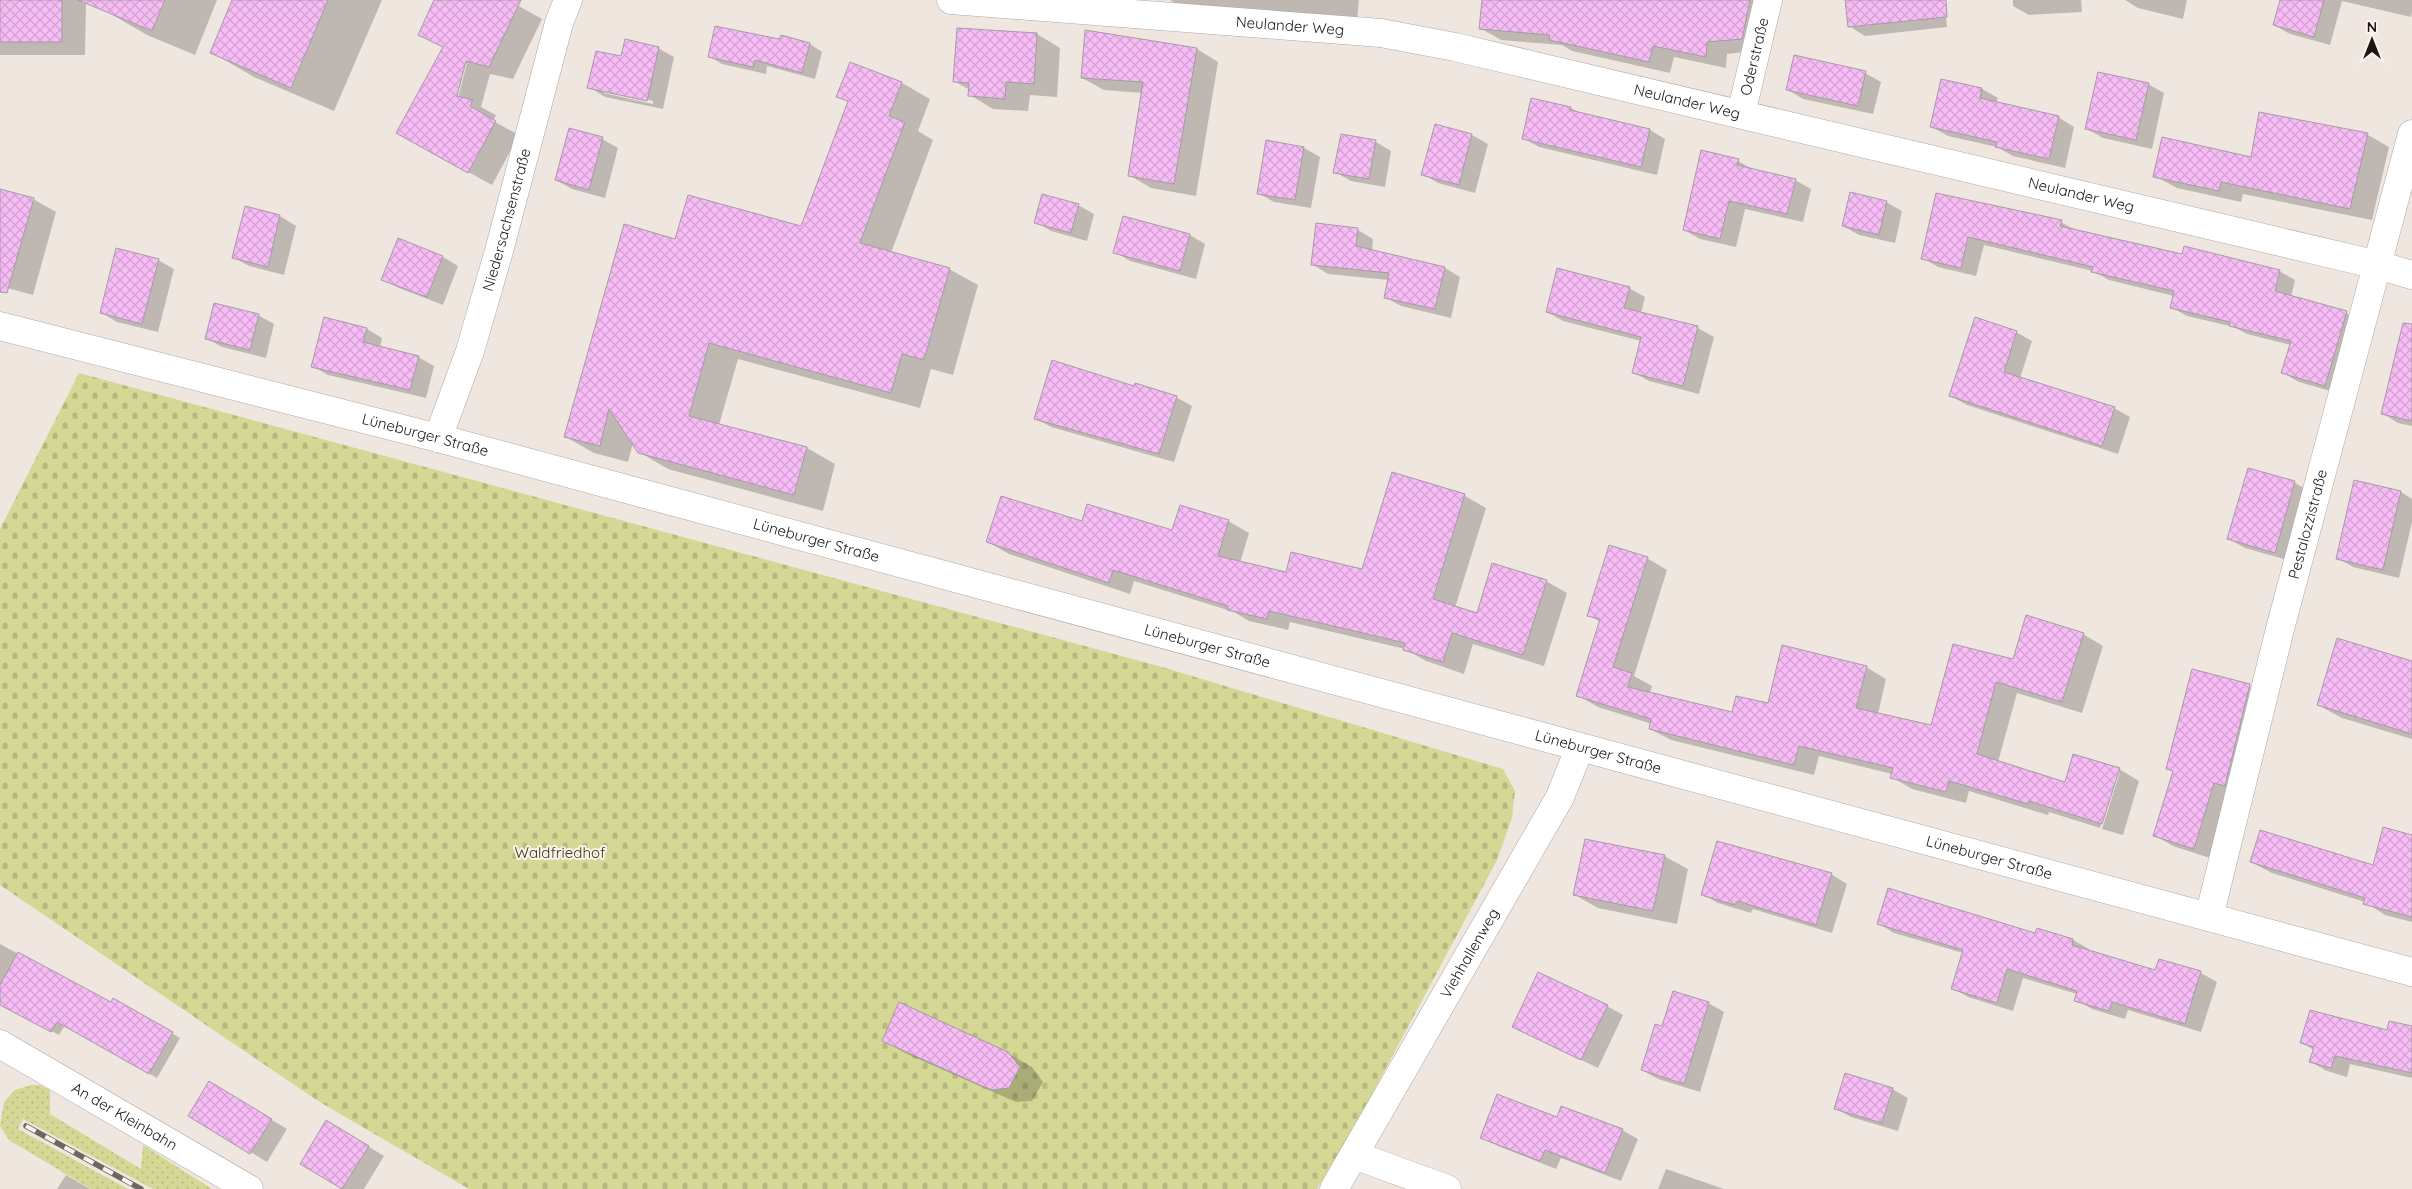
<svg xmlns="http://www.w3.org/2000/svg" width="2412" height="1189" viewBox="0 0 2412 1189" font-family="Quicksand,sans-serif">
<defs>
<pattern id="grass-dots" width="8" height="8" patternUnits="userSpaceOnUse" patternTransform="scale(1.25)"><rect width="8" height="8" fill="#d5d894"/><path d="M2 2h.1M6 6h.1" fill="none" stroke="#b6b97f" stroke-width="1.8" stroke-linecap="round"/></pattern>
<pattern id="cemetery-stones" width="16" height="16" patternUnits="userSpaceOnUse" patternTransform="scale(1.25)"><rect width="16" height="16" fill="#d5d894"/><path d="M2 7V4a2 2 0 0 1 4 0v3zM10 15v-3a2 2 0 0 1 4 0v3z" fill="#b6b97f"/></pattern>
<pattern id="building-cross-hatch" width="8" height="8" patternUnits="userSpaceOnUse" patternTransform="scale(1.25)"><rect width="8" height="8" fill="#f7bcf5"/><path d="M0 0l8 8M0 8l8-8" fill="none" stroke="#d3a1d1"/></pattern>
</defs>
<rect width="100%" height="100%" fill="#efe7df"/>
<polygon fill="url(#grass-dots)" points="31,1085 40,1085 50,1090 50,1114 141,1169 143,1145 212,1189 153,1189 23,1119 18,1129 128,1189 91,1189 9,1140 0,1126 4,1102 15,1090"/>
<polygon fill="url(#cemetery-stones)" points="79,373 1162,667 1503,769 1515,791 1512,818 1497,860 1340,1154 1317,1189 469,1189 318,1101 0,885 0,529"/>
<g fill="#0003" fill-rule="evenodd">
<polygon points="0,0 86,0 85,55 0,55"/>
<polygon points="108,0 217,0 195,55 147,35 104,10"/>
<polygon points="234,0 382,0 334,111 254,77 211,52"/>
<path d="M436 0H508L542 19 513 79 490 74 481 107 496 115 493 121 519 135 492 185 421 146 444 48 419 34ZM467 63 457 102H454L463 66Z"/>
<polygon points="1170,0 1359,0 1356,30 1199,17"/>
<polygon points="1483,0 1772,0 1762,50 1727,54 1726,68 1674,57 1670,73 1572,51 1562,45 1501,40 1480,28"/>
<polygon points="1846,0 1944,0 1947,27 1865,36 1849,26"/>
<polygon points="2013,0 2081,0 2082,12 2029,15 2013,6"/>
<polygon points="2125,0 2187,0 2183,19 2138,8"/>
<polygon points="2281,0 2412,0 2412,12 2411,17 2342,1 2330,45 2290,34 2274,25"/>
<polygon points="1037,34 1060,48 1057,97 1030,95 1028,111 993,109 970,95 970,90 954,81"/>
<polygon points="780,41 810,44 822,52 815,79 767,66 766,74 722,64 710,57"/>
<path d="M658 48 674 57 663 109 605 97 589 87 622 58ZM604 90 653 101V104L604 93Z"/>
<polygon points="1197,49 1218,62 1196,196 1151,188 1129,175 1143,93 1104,90 1082,78"/>
<polygon points="1865,73 1881,82 1873,114 1803,99 1787,89"/>
<polygon points="902,83 930,99 918,131 933,140 891,253 949,269 978,285 953,375 931,369 920,408 738,359 719,425 807,448 835,464 823,511 668,469 639,452 633,443 628,462 594,453 566,437 676,241 802,228 849,102 838,96"/>
<polygon points="2148,84 2164,93 2152,149 2103,138 2087,129"/>
<polygon points="1982,89 1998,98 1996,103 2058,117 2074,127 2065,168 2013,156 1997,147 1948,136 1932,127"/>
<polygon points="1571,108 1580,113 1650,130 1665,139 1657,175 1539,147 1523,138"/>
<polygon points="1436,125 1472,135 1488,144 1475,193 1438,183 1423,174"/>
<polygon points="2368,135 2389,147 2372,220 2243,194 2241,202 2177,188 2155,176"/>
<polygon points="602,139 618,148 605,198 572,189 556,180"/>
<polygon points="1267,142 1304,148 1320,157 1311,208 1274,202 1258,193"/>
<polygon points="1376,142 1391,151 1385,187 1351,181 1335,172"/>
<polygon points="1738,161 1754,170 1795,180 1811,189 1803,222 1745,209 1736,247 1700,239 1684,230"/>
<polygon points="0,190 33,199 56,212 33,295 0,286"/>
<polygon points="1937,194 2061,222 2077,231 2183,256 2279,271 2295,280 2291,297 2346,313 2362,322 2341,394 2299,382 2283,373 2291,345 2247,334 2234,327 2187,316 2171,307 2174,296 2109,280 2093,271 1984,245 1976,276 1938,267 1923,258"/>
<polygon points="1886,202 1902,211 1895,243 1859,235 1843,226"/>
<polygon points="1078,205 1094,214 1087,241 1051,231 1036,222"/>
<polygon points="245,208 280,216 296,226 284,275 249,266 233,257"/>
<polygon points="1358,230 1373,239 1372,251 1445,268 1460,277 1451,318 1401,306 1385,297 1389,280 1328,274 1312,264"/>
<polygon points="1190,235 1205,244 1196,279 1130,261 1115,252"/>
<polygon points="443,257 458,266 443,305 399,288 383,279"/>
<polygon points="158,260 174,269 158,332 117,322 102,313"/>
<polygon points="1629,288 1645,297 1641,313 1698,328 1714,337 1699,394 1649,381 1633,372 1641,341 1563,321 1547,312"/>
<polygon points="258,315 274,324 266,358 222,347 206,338"/>
<polygon points="367,329 382,338 380,348 418,357 434,366 426,398 328,375 312,366"/>
<polygon points="2412,329 2412,426 2398,423 2382,413"/>
<polygon points="2016,332 2032,341 2020,378 2114,408 2130,417 2118,454 1967,405 1951,396"/>
<polygon points="1135,387 1176,397 1192,406 1174,462 1051,427 1035,418"/>
<polygon points="2249,469 2295,483 2311,492 2291,561 2245,548 2229,539"/>
<polygon points="1393,473 1465,496 1486,508 1455,608 1477,614 1546,581 1567,593 1544,666 1473,644 1464,674 1426,661 1405,649 1290,622 1288,630 1249,621 1234,612 1134,581 1130,594 1009,554 988,542 1082,523 1173,532 1228,521 1249,533 1240,563 1287,573 1363,570"/>
<polygon points="2355,481 2401,492 2412,499 2412,522 2399,578 2353,567 2337,558"/>
<polygon points="1647,558 1667,570 1634,676 1652,686 1650,693 1733,713 1769,705 1866,667 1886,679 1878,714 1932,727 2013,661 2083,634 2103,646 2082,713 2017,693 1998,762 2065,783 2119,769 2139,781 2123,835 2102,829 2120,772 2117,772 2100,828 2049,812 2048,815 1969,791 1966,803 1912,789 1892,777 1892,774 1819,756 1814,775 1671,740 1650,729 1652,724 1598,707 1577,695 1600,622 1589,615"/>
<polygon points="2412,662 2412,739 2342,718 2318,705"/>
<polygon points="2193,670 2250,686 2269,697 2213,859 2173,846 2154,835 2174,772 2168,769"/>
<polygon points="2412,836 2412,922 2385,915 2365,902 2272,873 2251,862 2374,866"/>
<polygon points="1664,856 1688,869 1677,924 1598,908 1575,895"/>
<polygon points="1831,874 1847,884 1832,933 1753,909 1751,913 1718,903 1702,894"/>
<polygon points="1878,923 2036,935 2038,930 2073,940 2089,949 2088,951 2156,972 2159,960 2201,973 2217,982 2201,1032 2128,1010 2125,1019 2092,1009 2076,1000 2077,994 2023,978 2013,1011 1968,997 1953,988 1963,953 1894,933"/>
<polygon points="0,944 111,1004 113,1000 180,1038 157,1078 65,1025 59,1035 0,1004"/>
<polygon points="1708,1003 1724,1012 1700,1092 1658,1079 1642,1070 1663,1028"/>
<polygon points="1607,1006 1623,1015 1598,1068 1513,1027"/>
<polygon points="2412,1028 2412,1078 2350,1064 2347,1077 2327,1071 2311,1062 2314,1050 2302,1043"/>
<polygon points="884,1041 1007,1053 1032,1067 1043,1082 1032,1101 1016,1102 907,1054"/>
<polygon points="1892,1089 1908,1098 1898,1131 1851,1117 1835,1108"/>
<polygon points="225,1092 287,1129 267,1162 190,1115"/>
<polygon points="1558,1118 1622,1130 1638,1139 1621,1181 1561,1158 1556,1169 1498,1146 1482,1137"/>
<polygon points="343,1131 384,1156 364,1189 343,1189 301,1164"/>
<polygon points="1666,1169 1724,1189 1658,1189"/>
<polygon points="66,1175 90,1189 57,1189"/>
</g>
<g fill="url(#building-cross-hatch)" stroke="#a49ca4">
<rect x="0" y="0" width="62" height="42"/>
<polygon points="78,0 165,0 152,31"/>
<polygon points="232,0 328,0 291,88 210,53"/>
<polygon points="434,0 521,0 489,67 466,61 457,96 473,100 470,106 496,121 468,173 396,133 443,47 418,35"/>
<polygon points="1482,0 1750,0 1742,39 1707,42 1706,57 1653,46 1649,62 1549,40 1550,35 1479,29"/>
<polygon points="1845,0 1946,0 1947,17 1848,27"/>
<polygon points="2280,0 2324,0 2314,37 2273,25"/>
<polygon points="715,26 779,39 781,35 810,43 802,73 755,60 753,67 708,57"/>
<polygon points="957,28 1037,33 1034,84 1006,82 1005,99 968,96 969,83 953,82"/>
<polygon points="1085,30 1197,48 1174,184 1128,176 1143,82 1081,78"/>
<polygon points="625,39 659,47 647,101 587,88 596,51 621,56"/>
<polygon points="1794,55 1866,71 1858,106 1786,90"/>
<polygon points="850,62 902,82 889,116 905,122 860,243 950,268 924,360 902,354 891,393 709,343 689,416 807,447 794,495 638,453 609,409 600,446 564,437 624,224 675,239 688,195 801,226 848,101 836,97"/>
<polygon points="2098,72 2149,83 2136,140 2085,129"/>
<polygon points="1941,79 1982,88 1980,98 2059,116 2049,159 1995,147 1997,142 1930,127"/>
<polygon points="1531,98 1571,107 1570,110 1650,129 1641,167 1522,139"/>
<polygon points="2259,112 2368,133 2350,209 2221,182 2219,191 2153,177 2162,137 2251,157"/>
<polygon points="1435,124 1472,134 1459,185 1421,175"/>
<polygon points="569,128 603,137 589,190 555,180"/>
<polygon points="1341,134 1376,140 1369,179 1333,173"/>
<polygon points="1266,140 1304,147 1295,200 1257,194"/>
<polygon points="1701,150 1739,159 1737,165 1796,179 1787,214 1729,201 1720,239 1683,230"/>
<polygon points="0,189 34,198 7,293 0,292"/>
<polygon points="1850,192 1887,201 1879,235 1842,226"/>
<polygon points="1936,193 2062,220 2060,226 2182,254 2184,246 2280,270 2275,291 2347,311 2325,386 2281,373 2291,341 2229,326 2230,322 2170,308 2174,291 2091,272 2093,267 1968,237 1961,268 1921,259"/>
<polygon points="1042,194 1079,204 1071,233 1034,223"/>
<polygon points="245,206 280,215 268,267 232,258"/>
<polygon points="1123,216 1190,234 1180,271 1113,253"/>
<polygon points="1316,223 1358,228 1356,246 1445,267 1435,309 1384,298 1389,273 1311,265"/>
<polygon points="398,238 443,256 427,297 381,280"/>
<polygon points="116,248 159,259 142,324 100,313"/>
<polygon points="1557,268 1630,287 1624,308 1698,326 1683,386 1632,373 1641,337 1546,312"/>
<polygon points="214,303 259,314 250,350 205,339"/>
<polygon points="324,317 367,328 363,342 419,356 410,390 311,367"/>
<polygon points="1975,317 2017,331 2004,372 2115,407 2102,446 1949,396"/>
<polygon points="2403,323 2412,324 2412,421 2381,414"/>
<polygon points="1052,360 1134,386 1135,383 1177,396 1159,454 1034,419"/>
<polygon points="2248,468 2295,481 2275,553 2227,539"/>
<polygon points="1392,472 1465,494 1433,599 1477,613 1492,563 1547,580 1523,655 1452,633 1443,662 1403,650 1405,643 1269,611 1267,619 1227,610 1228,606 1113,570 1109,583 986,542 1001,496 1082,521 1087,504 1172,530 1180,505 1229,520 1218,556 1286,572 1291,552 1362,569"/>
<polygon points="2354,480 2401,491 2383,570 2336,559"/>
<polygon points="1609,545 1648,557 1613,667 1632,673 1628,687 1732,712 1736,696 1768,703 1782,645 1867,666 1856,708 1931,725 1953,644 2013,659 2026,615 2084,633 2062,702 1996,682 1977,754 2065,782 2073,754 2120,768 2102,824 2029,801 2028,804 1949,781 1946,792 1890,778 1893,768 1799,746 1794,765 1649,729 1651,719 1576,696 1600,619 1587,616"/>
<polygon points="2337,638 2412,661 2412,734 2317,705"/>
<polygon points="2192,669 2250,684 2225,786 2214,783 2194,849 2153,836 2173,771 2166,769"/>
<polygon points="2383,827 2412,835 2412,917 2363,904 2365,898 2250,862 2260,830 2373,865"/>
<polygon points="1585,839 1665,855 1653,911 1573,895"/>
<polygon points="1717,841 1832,873 1816,925 1737,901 1735,905 1701,895"/>
<polygon points="1888,888 2035,933 2037,928 2073,939 2072,945 2155,970 2159,959 2201,971 2185,1024 2112,1002 2109,1011 2074,1001 2077,991 2007,969 1997,1003 1951,989 1963,950 1877,924"/>
<polygon points="18,952 111,1002 113,998 173,1032 149,1074 57,1022 51,1032 0,1005 0,985"/>
<polygon points="1538,972 1608,1005 1581,1060 1512,1027"/>
<polygon points="1673,991 1709,1002 1684,1084 1641,1070 1655,1024 1662,1026"/>
<polygon points="899,1002 1008,1052 1020,1067 1009,1088 991,1090 882,1041"/>
<polygon points="2310,1010 2387,1030 2389,1021 2412,1026 2412,1073 2335,1056 2331,1068 2309,1062 2314,1047 2300,1043"/>
<polygon points="1845,1073 1893,1088 1882,1123 1834,1109"/>
<polygon points="209,1081 272,1119 250,1154 188,1116"/>
<polygon points="1497,1094 1557,1117 1561,1106 1623,1129 1605,1173 1545,1150 1540,1161 1480,1138"/>
<polygon points="326,1120 369,1146 342,1189 300,1164"/>
</g>
<g fill="none" stroke-linecap="round" stroke-linejoin="round">
<defs>
<g id="minor">
<path id="s1" d="M951 0 1381 33 1455 47 2378 265 2412 275"/>
<path id="s2" d="M1741 114 1768 0"/>
<path id="s3" d="M438 438 470 351 499 251 559 23 568 0"/>
<path id="s4" d="M2209 917 2280 629 2412 134"/>
<path id="s5" d="M0 1044 249 1189"/>
<polyline points="1354,1155 1447,1189"/>
<path id="s6" d="M1334 1189 1560 797 1580 747"/>
</g>
<g id="major">
<path id="s7" d="M0 326 438 438 2412 972"/>
</g>
</defs>
<use href="#minor" stroke="#afa8a0" stroke-width="29"/>
<use href="#major" stroke="#afa8a0" stroke-width="29"/>
<use href="#minor" stroke="#fff" stroke-width="28"/>
<use href="#major" stroke="#fff" stroke-width="28"/>
<defs>
<polyline id="rail" points="26,1126 141,1189"/>
</defs>
<use href="#rail" stroke="#6c6763" stroke-width="5.5"/>
<use href="#rail" stroke="#fcf4ec" stroke-width="4" stroke-dasharray="11" stroke-linecap="butt"/>
</g>
<g text-anchor="middle" stroke-width="4" stroke-linejoin="round" paint-order="stroke">
<g font-size="15" fill="#1a1815" stroke="#fcf4ec">
<text dy="5" stroke="none"><textPath href="#s1" startOffset="340">Neulander Weg</textPath></text>
<text dy="5" stroke="none"><textPath href="#s2" startOffset="59">Oderstraße</textPath></text>
<text dy="5" stroke="none"><textPath href="#s1" startOffset="745">Neulander Weg</textPath></text>
<text dy="5" stroke="none"><textPath href="#s1" startOffset="1150">Neulander Weg</textPath></text>
<text dy="5" stroke="none"><textPath href="#s3" startOffset="229">Niedersachsenstraße</textPath></text>
<text dy="5" stroke="none"><textPath href="#s7" startOffset="439">Lüneburger Straße</textPath></text>
<text dy="5" stroke="none"><textPath href="#s4" startOffset="405">Pestalozzistraße</textPath></text>
<text dy="5" stroke="none"><textPath href="#s7" startOffset="844">Lüneburger Straße</textPath></text>
<text dy="5" stroke="none"><textPath href="#s7" startOffset="1249">Lüneburger Straße</textPath></text>
<text dy="5" stroke="none"><textPath href="#s7" startOffset="1654">Lüneburger Straße</textPath></text>
<text dy="5" stroke="none"><textPath href="#s7" startOffset="2059">Lüneburger Straße</textPath></text>
<text dy="5" stroke="none"><textPath href="#s6" startOffset="272">Viehhallenweg</textPath></text>
<text dy="5" stroke="none"><textPath href="#s5" startOffset="144">An der Kleinbahn</textPath></text>
</g>
<g font-size="15" fill="#343514" stroke="#fcf4ec">
<text x="560" y="858">Waldfriedhof</text>
</g>
</g>
<g transform="translate(2372 40)" stroke="#fcf4ec" stroke-width="4" paint-order="stroke">
<path d="M0-4L9 19L0 12L-9 19Z" fill="#1a1815"/>
<text y="-8" font-size="14" font-weight="bold" text-anchor="middle" fill="#1a1815">N</text>
</g>
</svg>
